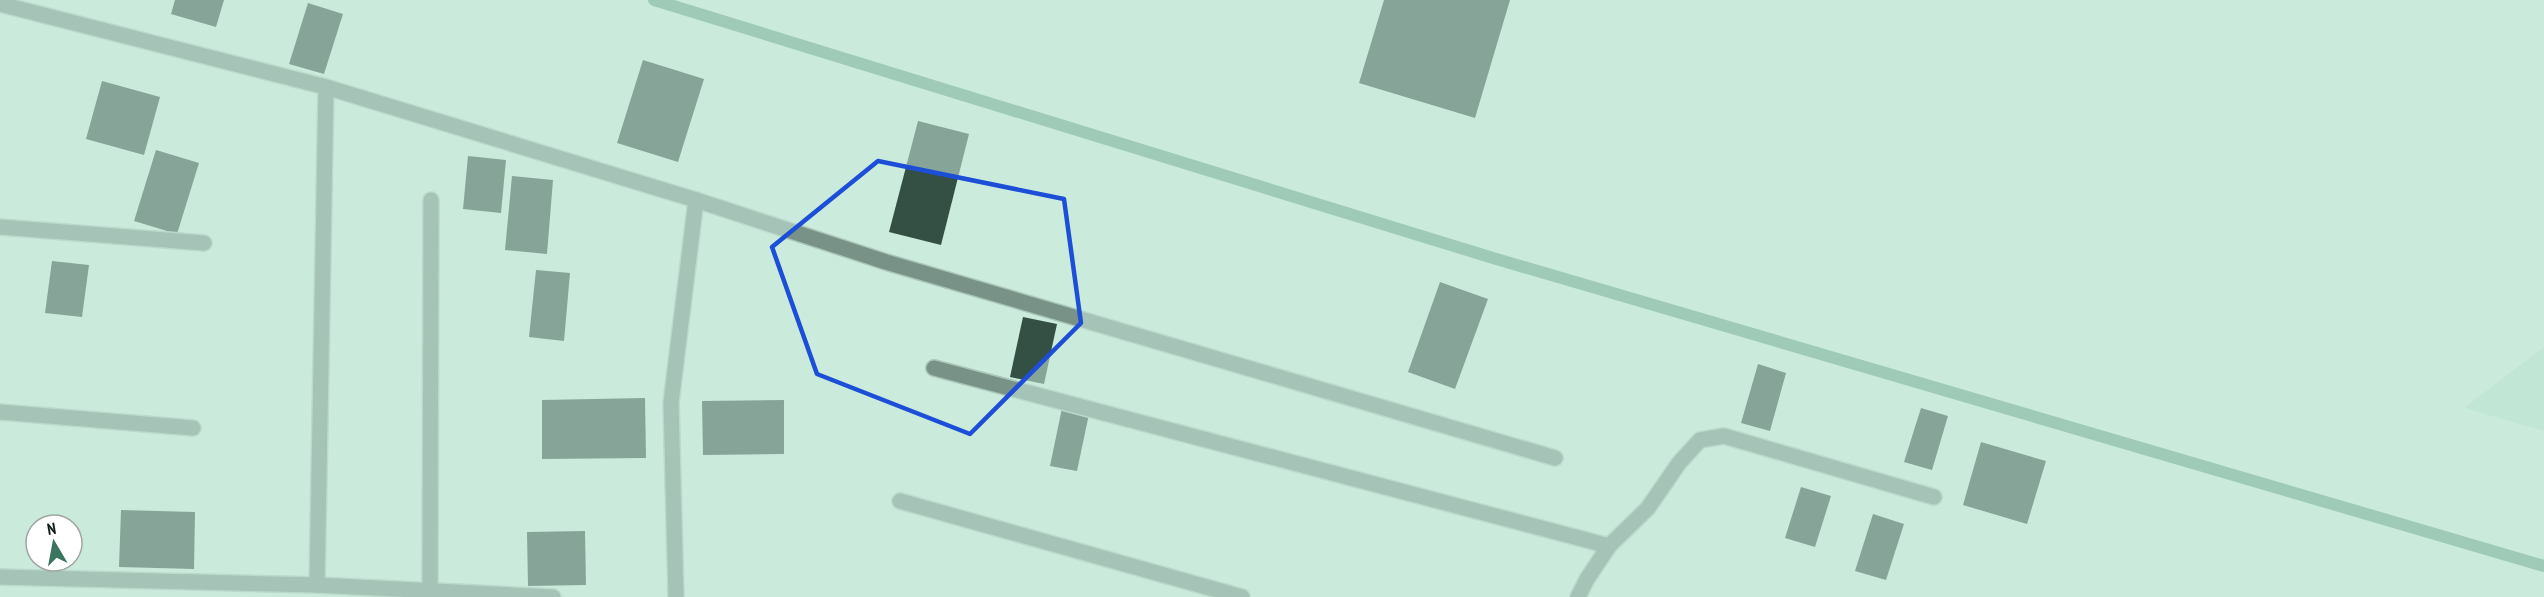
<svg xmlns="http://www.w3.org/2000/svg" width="2544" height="597" font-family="'PT Sans Narrow',sans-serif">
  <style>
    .built { fill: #b9e0ce }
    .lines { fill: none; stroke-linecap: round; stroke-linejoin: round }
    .stream { stroke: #68a38b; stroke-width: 12 }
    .building { fill: #344f44 }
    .minor-casing { stroke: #aac6b9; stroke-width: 18 }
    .minor { stroke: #799287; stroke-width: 15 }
    .marked { fill: none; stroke: #1d4ed8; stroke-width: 4.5; stroke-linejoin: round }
  </style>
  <rect width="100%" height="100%" fill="#cbebdc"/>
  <polygon class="built" points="2544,347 2544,431 2464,408"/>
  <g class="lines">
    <polyline class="stream" points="654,0 1493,258 2544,566"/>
  </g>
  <g class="building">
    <polygon points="175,0 224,0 216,27 171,14"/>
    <polygon points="1384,0 1510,0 1475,118 1359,83"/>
    <polygon points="308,3 343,14 324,74 289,64"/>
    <polygon points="643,60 704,79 678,162 617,143"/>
    <polygon points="102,81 160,97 144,155 86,139"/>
    <polygon points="918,121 969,134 941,245 889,232"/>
    <polygon points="156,150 199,163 177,234 134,221"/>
    <polygon points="468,156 506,160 501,213 463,209"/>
    <polygon points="512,176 553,180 547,254 505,250"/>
    <polygon points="52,261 89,265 82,317 45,313"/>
    <polygon points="536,270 570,273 564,341 529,337"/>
    <polygon points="1440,282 1488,299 1455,389 1408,372"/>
    <polygon points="1023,317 1057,324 1044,384 1010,377"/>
    <polygon points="1758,364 1786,373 1770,431 1741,423"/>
    <polygon points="645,398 646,458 542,459 542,400"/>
    <polygon points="784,400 784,454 703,455 702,401"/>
    <polygon points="1062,408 1089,414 1077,471 1050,466"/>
    <polygon points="1921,408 1948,416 1932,470 1904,462"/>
    <polygon points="1981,442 2046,461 2027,524 1963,505"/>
    <polygon points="1801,487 1831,496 1815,547 1785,538"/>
    <polygon points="121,510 195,512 194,569 119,567"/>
    <polygon points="1873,514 1904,524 1886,580 1855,571"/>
    <polygon points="585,531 586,585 528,586 527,532"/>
  </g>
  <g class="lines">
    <g class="minor-casing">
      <g id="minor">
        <polyline points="0,4 326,87 696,200 886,262 1555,458"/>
        <polyline points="0,227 204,243"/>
        <polyline points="934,368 1609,546"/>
        <polyline points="0,412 193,428"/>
        <polyline points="900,501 1242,597"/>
        <polyline points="0,577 317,585 553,597"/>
        <polyline points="317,585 326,87"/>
        <polyline points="430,591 431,200"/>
        <polyline points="676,597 671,403 696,200"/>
        <polyline points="1578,597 1587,579 1609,546 1648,508 1679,463 1700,440 1724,436 1934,497"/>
      </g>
    </g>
    <use href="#minor" class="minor"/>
  </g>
  <path d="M0 0H2544V597H0ZM878 161 1064 199 1081 323 970 434 817 374 772 247Z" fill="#cbebdc" fill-opacity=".55" fill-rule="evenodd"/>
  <path class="marked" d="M878 161 1064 199 1081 323 970 434 817 374 772 247Z"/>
  <g transform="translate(54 543) rotate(350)"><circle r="28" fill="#ffffff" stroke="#a0a5a3" stroke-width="1.5"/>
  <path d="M0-4.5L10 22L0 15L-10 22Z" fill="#3b755f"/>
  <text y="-9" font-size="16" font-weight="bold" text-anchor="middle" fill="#121e19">N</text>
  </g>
</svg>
